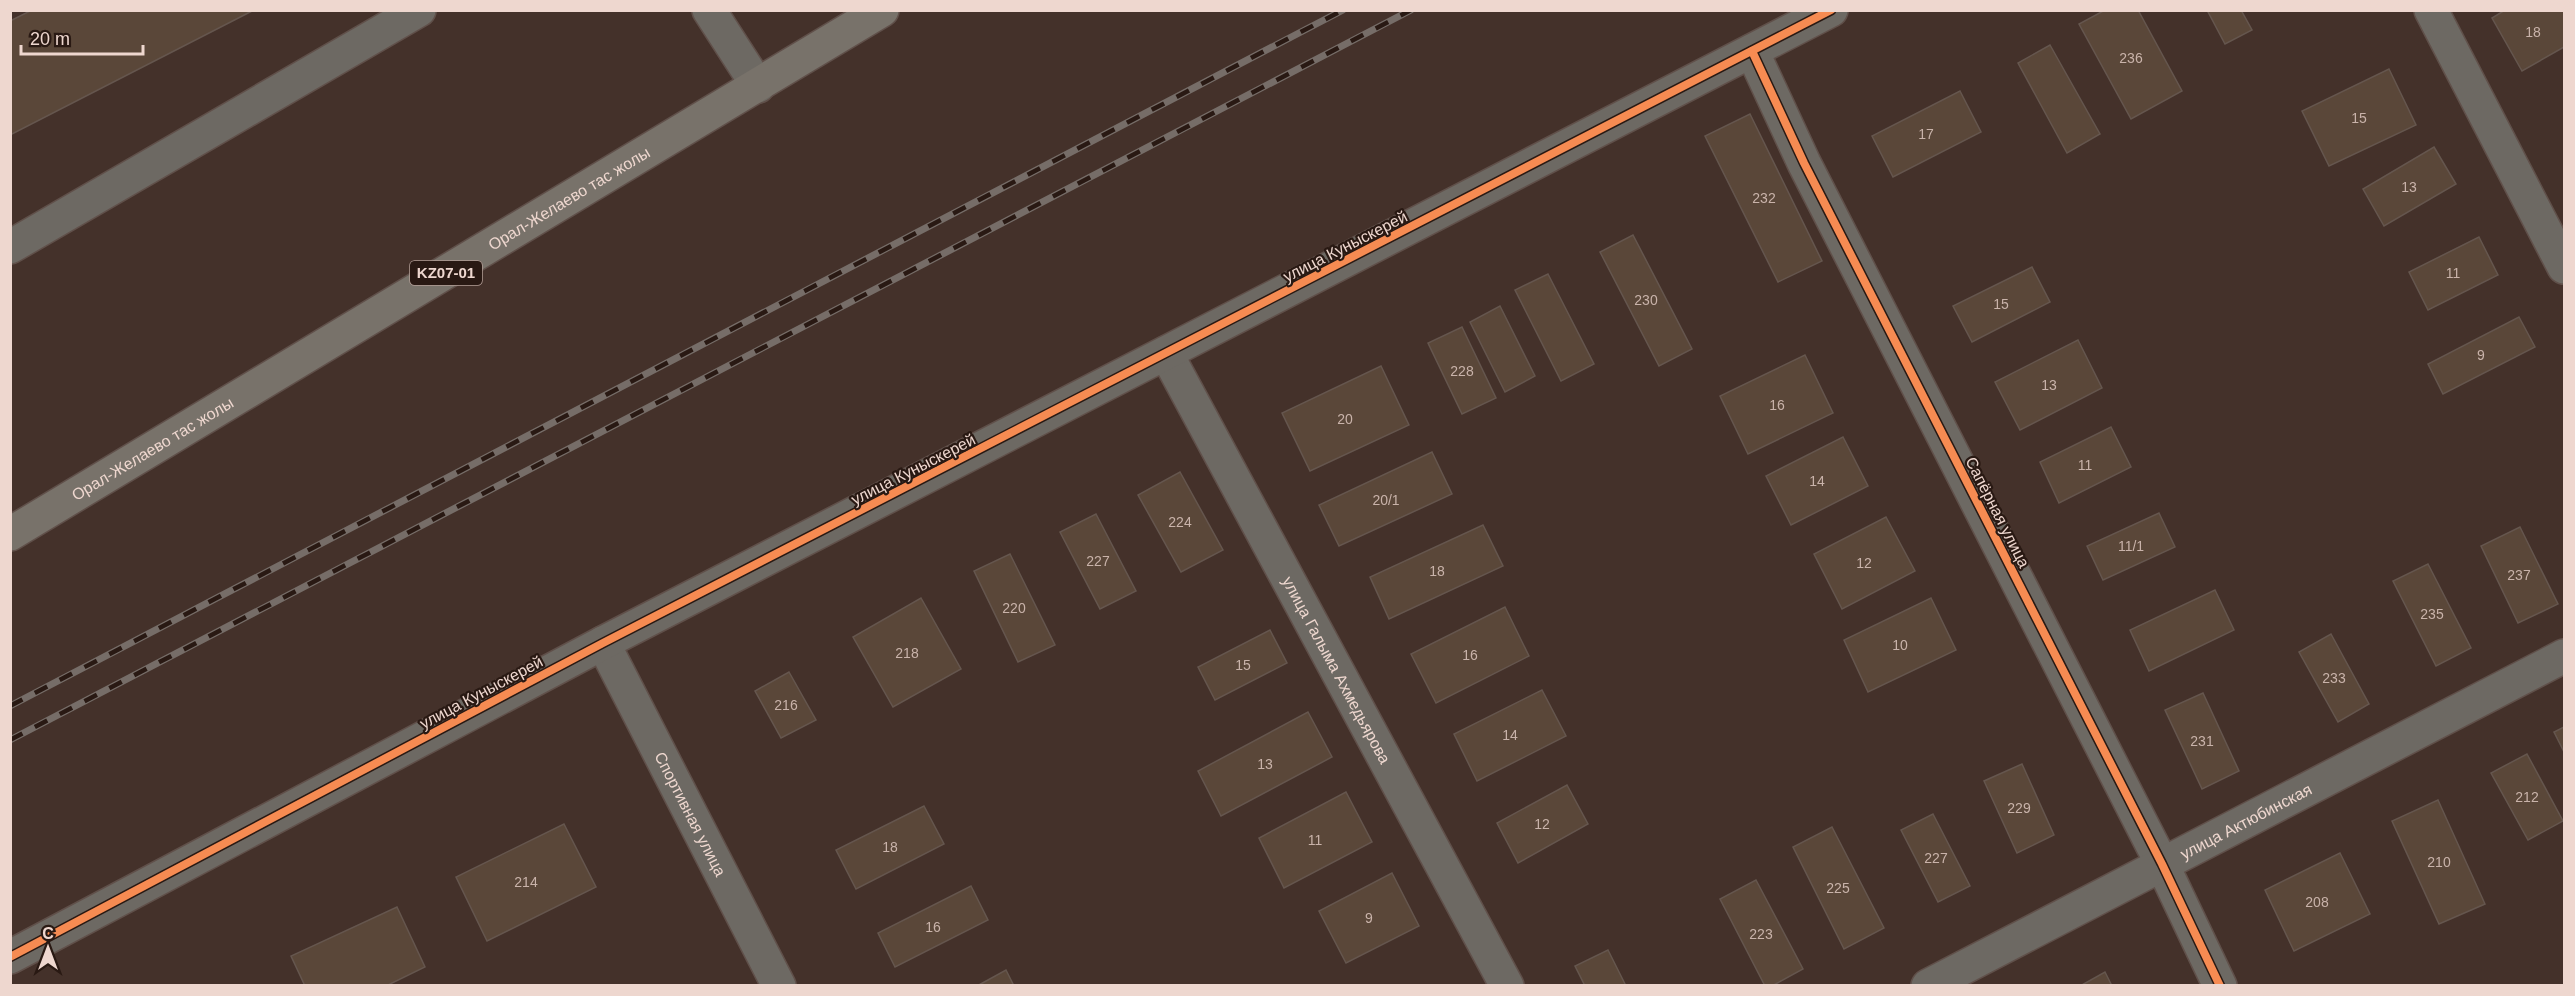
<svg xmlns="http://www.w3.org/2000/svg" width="2575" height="996" font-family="Arial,sans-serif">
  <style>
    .building { fill: #5a4739; stroke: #65564e; stroke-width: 1.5 }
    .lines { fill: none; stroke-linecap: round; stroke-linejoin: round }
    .minor-casing { stroke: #60504a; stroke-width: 36 }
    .major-casing { stroke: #60504a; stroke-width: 36 }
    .minor { stroke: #6d6963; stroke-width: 33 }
    .major { stroke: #78726a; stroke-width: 33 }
    .rail-casing { stroke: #766d68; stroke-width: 7 }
    .rail { stroke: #291913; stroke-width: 4.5; stroke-dasharray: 14; stroke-linecap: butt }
    .cycleway-casing { stroke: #291913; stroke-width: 11 }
    .cycleway { stroke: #f68b52; stroke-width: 8 }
    .labels { text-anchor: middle; stroke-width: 4.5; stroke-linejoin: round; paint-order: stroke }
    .number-label { font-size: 14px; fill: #c9b3aa }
    .shield { fill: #291913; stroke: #b39e97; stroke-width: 1.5 }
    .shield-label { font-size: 15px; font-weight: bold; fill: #eed7cf }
    .street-label { font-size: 16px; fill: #eed7cf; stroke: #291913 }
  </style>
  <rect width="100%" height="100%" fill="#44312a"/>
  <g class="building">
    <polygon points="32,10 254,10 10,135 10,21"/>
    <polygon points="2105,10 2138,10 2182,91 2131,119 2079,24"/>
    <polygon points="2207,10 2241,10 2252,30 2225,44"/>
    <polygon points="2505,10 2564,10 2564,47 2522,71 2492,18"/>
    <polygon points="2050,45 2100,134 2067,153 2018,63"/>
    <polygon points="2389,69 2416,125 2329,166 2302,111"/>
    <polygon points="1960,91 1981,132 1893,177 1872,136"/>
    <polygon points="1750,114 1822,261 1778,282 1705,136"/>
    <polygon points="2434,147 2456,184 2384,226 2363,189"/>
    <polygon points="1633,235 1692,349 1659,366 1600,252"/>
    <polygon points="2479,237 2498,275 2428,310 2409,272"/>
    <polygon points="2032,267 2050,302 1972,342 1953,306"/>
    <polygon points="1548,274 1594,364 1561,381 1515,290"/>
    <polygon points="1500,306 1535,376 1505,392 1470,322"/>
    <polygon points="2519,317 2535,347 2443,394 2428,364"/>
    <polygon points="1462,327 1496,398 1462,414 1428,343"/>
    <polygon points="2078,340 2102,388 2020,430 1995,382"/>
    <polygon points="1805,355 1833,413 1748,454 1720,396"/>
    <polygon points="1381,366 1409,425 1310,471 1282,413"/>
    <polygon points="2111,427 2131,467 2059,503 2040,462"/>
    <polygon points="1843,437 1868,486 1791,525 1766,476"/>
    <polygon points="1432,452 1452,494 1339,546 1319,505"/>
    <polygon points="1180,472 1223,550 1181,572 1138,495"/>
    <polygon points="2159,513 2175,547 2103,580 2087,546"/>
    <polygon points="1096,514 1136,591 1100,609 1060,532"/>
    <polygon points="1886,517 1915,571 1842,609 1814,554"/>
    <polygon points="1483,525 1503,566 1389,619 1370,577"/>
    <polygon points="2520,527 2558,604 2518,623 2481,546"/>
    <polygon points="1010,554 1055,645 1018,662 974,571"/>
    <polygon points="2428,564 2471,648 2436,666 2393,581"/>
    <polygon points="2215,590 2234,630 2149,671 2130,630"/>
    <polygon points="921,598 961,669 893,707 853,637"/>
    <polygon points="1931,598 1956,650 1868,692 1844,640"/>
    <polygon points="1505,607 1529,656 1436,703 1411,654"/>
    <polygon points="1270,630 1287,663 1215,700 1198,667"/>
    <polygon points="2331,634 2369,704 2338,722 2299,652"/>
    <polygon points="789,672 816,720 781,738 755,691"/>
    <polygon points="1542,690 1566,736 1477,781 1454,734"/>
    <polygon points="2203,693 2239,771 2202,789 2165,710"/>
    <polygon points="1308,712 1332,757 1221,816 1198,771"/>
    <polygon points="2564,727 2564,752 2554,732"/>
    <polygon points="2527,754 2563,821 2528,840 2491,773"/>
    <polygon points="2022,764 2054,835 2017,853 1984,781"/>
    <polygon points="1567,785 1588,824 1518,863 1497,823"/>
    <polygon points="1346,792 1372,842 1284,888 1259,838"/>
    <polygon points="2438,800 2485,904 2439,924 2392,821"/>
    <polygon points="924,806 944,844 856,889 836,850"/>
    <polygon points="1933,814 1970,886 1938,902 1901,830"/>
    <polygon points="564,824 596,887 487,941 456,877"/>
    <polygon points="1832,827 1884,928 1844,949 1793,847"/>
    <polygon points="2340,853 2370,914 2294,951 2265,890"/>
    <polygon points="1392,873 1419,926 1346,963 1319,911"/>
    <polygon points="1756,880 1803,969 1772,986 1765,986 1720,899"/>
    <polygon points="971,886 988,920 895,967 878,933"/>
    <polygon points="397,907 425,967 386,986 305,986 291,956"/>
    <polygon points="1608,950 1626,986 1585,986 1575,966"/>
    <polygon points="1006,970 1014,986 977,986"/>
    <polygon points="2105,972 2112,986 2080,986"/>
  </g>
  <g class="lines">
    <g class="minor-casing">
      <g id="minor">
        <polyline points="709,10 758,86"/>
        <polyline points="2431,10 2564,267"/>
        <polyline points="1752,51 1804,163 2162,864 2220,986"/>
        <polyline points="10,247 419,10"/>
        <path id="s1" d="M1166 353 1507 986"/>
        <path id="s2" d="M603 643 779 986"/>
        <polyline points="10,957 603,643 1831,10"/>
        <path id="s3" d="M1928 986 2564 656"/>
      </g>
    </g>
    <g class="major-casing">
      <g id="major">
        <path id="s4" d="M10 534 882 10"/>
      </g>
    </g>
    <use href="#minor" class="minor"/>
    <use href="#major" class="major"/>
    <g class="rail-casing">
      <g id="rail">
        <polyline points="10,706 1343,10"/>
        <polyline points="10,740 1411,10"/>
      </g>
    </g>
    <use href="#rail" class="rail"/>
    <g class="cycleway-casing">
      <g id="cycleway">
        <polyline points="1752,51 1804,163 2162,864 2220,986"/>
        <polyline points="10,957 603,643 1831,10"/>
      </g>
    </g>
    <use href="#cycleway" class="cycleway"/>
  </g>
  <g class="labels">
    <g class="number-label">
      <text x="2533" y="37">18</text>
      <text x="2131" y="63">236</text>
      <text x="2359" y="123">15</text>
      <text x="1926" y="139">17</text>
      <text x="2409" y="192">13</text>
      <text x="1764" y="203">232</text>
      <text x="2453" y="278">11</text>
      <text x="1646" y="305">230</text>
      <text x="2001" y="309">15</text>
      <text x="2481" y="360">9</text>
      <text x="1462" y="376">228</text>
      <text x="2049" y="390">13</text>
      <text x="1777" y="410">16</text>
      <text x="1345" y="424">20</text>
      <text x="2085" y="470">11</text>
      <text x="1817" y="486">14</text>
      <text x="1386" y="505">20/1</text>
      <text x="1180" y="527">224</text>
      <text x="2131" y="551">11/1</text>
      <text x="1098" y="566">227</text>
      <text x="1864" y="568">12</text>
      <text x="1437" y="576">18</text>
      <text x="2519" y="580">237</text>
      <text x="1014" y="613">220</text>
      <text x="2432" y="619">235</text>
      <text x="1900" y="650">10</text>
      <text x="907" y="658">218</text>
      <text x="1470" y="660">16</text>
      <text x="1243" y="670">15</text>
      <text x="2334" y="683">233</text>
      <text x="786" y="710">216</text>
      <text x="1510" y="740">14</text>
      <text x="2202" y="746">231</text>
      <text x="1265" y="769">13</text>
      <text x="2527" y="802">212</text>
      <text x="2019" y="813">229</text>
      <text x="1542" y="829">12</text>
      <text x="1315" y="845">11</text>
      <text x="890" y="852">18</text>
      <text x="1936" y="863">227</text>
      <text x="2439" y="867">210</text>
      <text x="526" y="887">214</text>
      <text x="1838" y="893">225</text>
      <text x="2317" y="907">208</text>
      <text x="1369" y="923">9</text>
      <text x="933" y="932">16</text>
      <text x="1761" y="939">223</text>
    </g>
    <rect class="shield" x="410" y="261" width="72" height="24" rx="4.5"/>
    <g class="shield-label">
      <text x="446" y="278">KZ07-01</text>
    </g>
    <g class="street-label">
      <text dy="6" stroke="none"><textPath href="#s4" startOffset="652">Орал-Желаево тас жолы</textPath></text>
      <text transform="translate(1345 246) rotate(-27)" y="6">улица Куныскерей</text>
      <text dy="6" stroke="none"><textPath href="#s4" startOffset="166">Орал-Желаево тас жолы</textPath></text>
      <text transform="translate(913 469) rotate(-27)" y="6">улица Куныскерей</text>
      <text transform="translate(1998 512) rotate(63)" y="6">Сапёрная улица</text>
      <text dy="6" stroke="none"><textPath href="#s1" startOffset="360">улица Галыма Ахмедьярова</textPath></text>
      <text transform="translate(481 692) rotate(-28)" y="6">улица Куныскерей</text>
      <text dy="6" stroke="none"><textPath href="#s2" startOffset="192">Спортивная улица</textPath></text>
      <text dy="6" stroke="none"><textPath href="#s3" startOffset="358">улица Актюбинская</textPath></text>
    </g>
  </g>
  <rect width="2575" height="996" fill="none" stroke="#eed7cf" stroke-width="24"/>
  <g transform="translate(48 948)" stroke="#291913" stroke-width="4.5" paint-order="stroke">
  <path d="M0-4.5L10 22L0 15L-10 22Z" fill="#eed7cf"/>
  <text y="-9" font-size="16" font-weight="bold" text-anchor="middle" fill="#eed7cf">С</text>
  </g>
  <path d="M21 45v9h122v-9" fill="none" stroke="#eed7cf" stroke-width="3"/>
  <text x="30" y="45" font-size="18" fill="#eed7cf" stroke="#291913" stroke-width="4.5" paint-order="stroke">20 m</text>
</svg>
